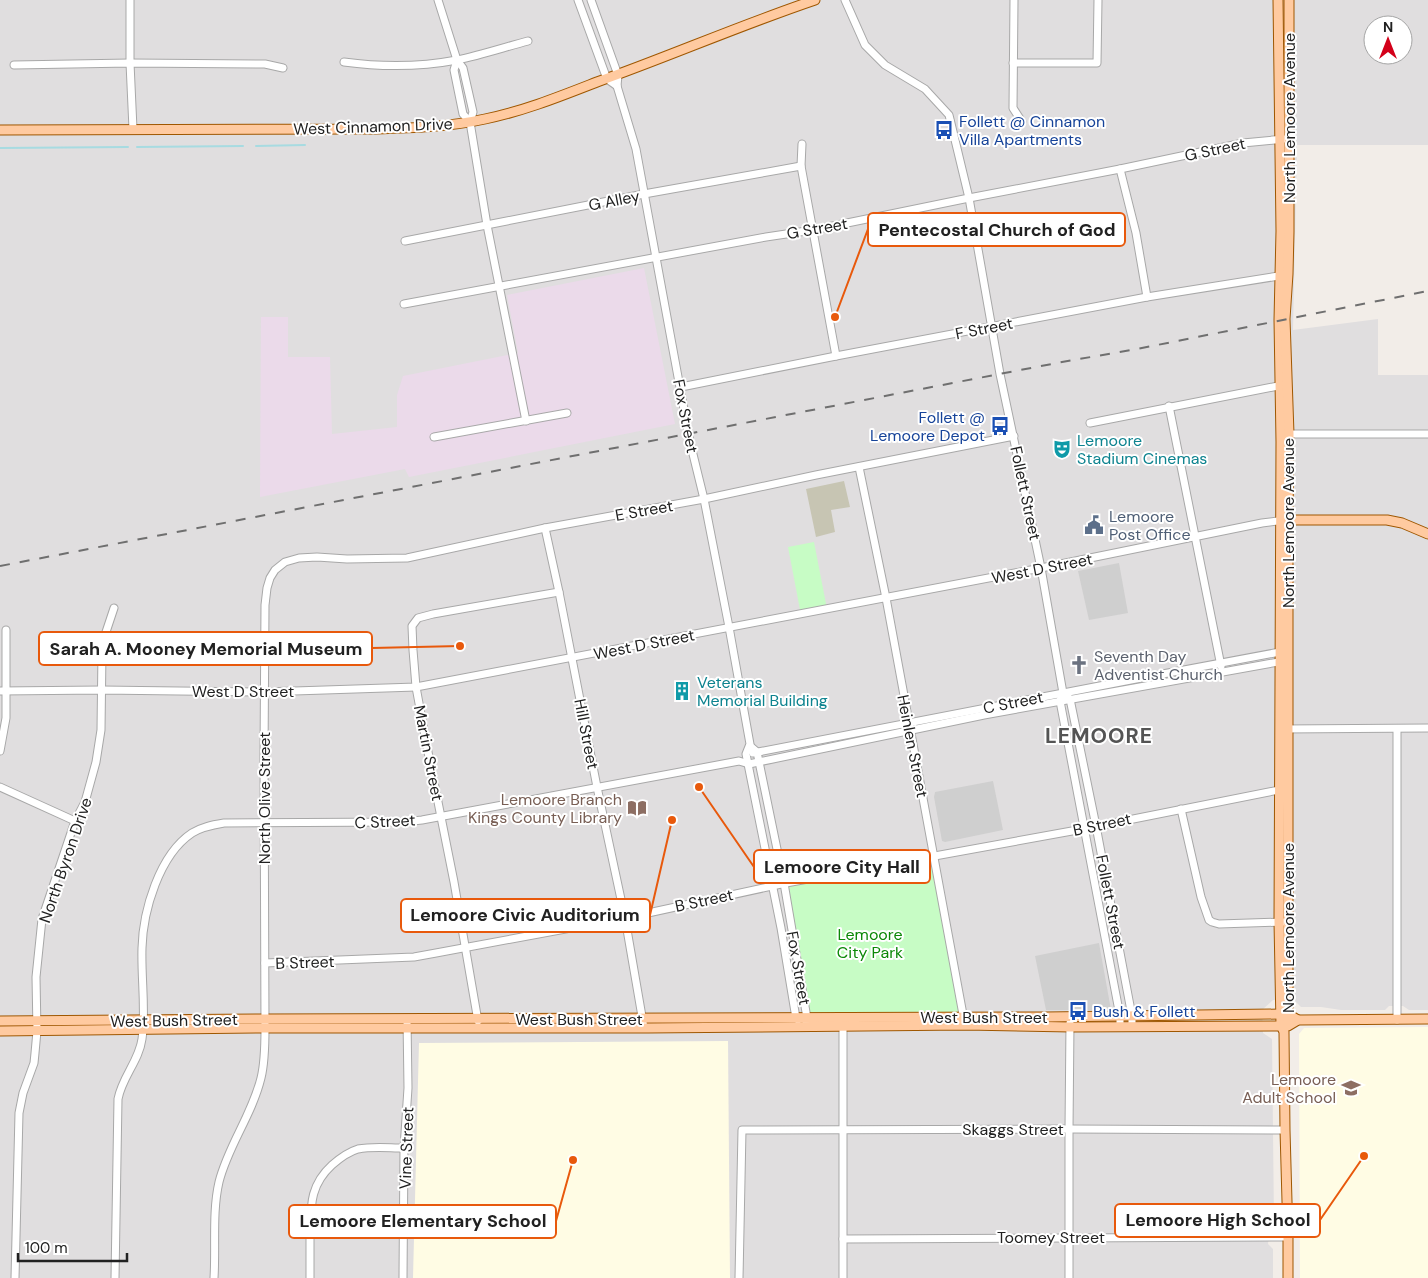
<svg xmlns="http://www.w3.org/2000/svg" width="1428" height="1278" font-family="'DM Sans',sans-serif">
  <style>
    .residential { fill: #e0dedf; fill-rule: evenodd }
    .industrial { fill: #ebdaea }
    .education { fill: #fffce4 }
    .religious { fill: #cfcfcf }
    .construction { fill: #c7c5b3 }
    .park { fill: #c7fcc5 }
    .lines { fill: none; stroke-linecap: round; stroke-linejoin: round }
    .stream { stroke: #a7dbe1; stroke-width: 2 }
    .minor-casing { stroke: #a8a8a8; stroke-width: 9 }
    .major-casing { stroke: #9f5700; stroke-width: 11 }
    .minor { stroke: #fff; stroke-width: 7 }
    .major { stroke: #ffcaa0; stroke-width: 9 }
    .rail { stroke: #6f6f6f; stroke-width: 2; stroke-dasharray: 10 10; stroke-linecap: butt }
    .labels { text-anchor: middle; stroke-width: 4; stroke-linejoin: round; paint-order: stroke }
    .street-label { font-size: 16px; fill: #212121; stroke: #fff }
    .transit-label { font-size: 16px; fill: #164399; stroke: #fff; text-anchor: start }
    .culture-label { font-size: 16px; fill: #0d838f; stroke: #fff; text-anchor: start }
    .service-label { font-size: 16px; fill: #4e5e75; stroke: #fff; text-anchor: start }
    .worship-label { font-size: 16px; fill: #5b616d; stroke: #fff; text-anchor: start }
    .education-label { font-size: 16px; fill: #785e54; stroke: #fff; text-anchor: end }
    .park-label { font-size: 16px; fill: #0b8807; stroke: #fff }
    .district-label { font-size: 21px; font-weight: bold; letter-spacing: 1px; fill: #545454; stroke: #fff }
    .leader { fill: none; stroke: #e8590c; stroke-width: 2 }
    .callout-dot { fill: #e8590c; stroke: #fff; stroke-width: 2 }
    .callout { fill: #fff; stroke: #e8590c; stroke-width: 2 }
    .callout-label { font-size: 18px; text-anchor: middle; font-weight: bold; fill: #212121 }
  </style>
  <rect width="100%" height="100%" fill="#f2ede8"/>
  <path class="residential" d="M0 0H1428V145H1297L1293 330 1378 319V375H1428V1010H1409L1403 1006H1389L1385 1010H1341L1321 1007H1301L1294 1000H1273L1262 1010 1263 1033 1272 1039 1274 1223 1269 1229 1268 1244 1273 1249V1278H0ZM1373 25H1403V55H1373Z"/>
  <polygon class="industrial" points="644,268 675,424 409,477 405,469 260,497 261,317 288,317 288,357 330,357 332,434 397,427 397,395 403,376 518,353 507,295"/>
  <g class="education">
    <polygon points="1428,1027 1428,1278 1300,1278 1299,1034 1304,1028"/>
    <polygon points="728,1041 730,1278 413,1278 419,1043"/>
  </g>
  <g class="religious">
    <polygon points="1119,563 1128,613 1089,620 1078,571"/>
    <polygon points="993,781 1003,830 945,842 942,841 934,797 935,792"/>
    <polygon points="1099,943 1111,1010 1046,1010 1035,956"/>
  </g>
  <polygon class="construction" points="844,481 850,507 831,510 835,532 816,537 806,489"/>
  <g class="park">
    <polygon points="814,542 827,609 801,615 788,547"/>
    <polygon points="933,855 963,1017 807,1018 784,883"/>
  </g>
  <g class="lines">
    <g class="stream">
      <polyline points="256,146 305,145"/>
      <polyline points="137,147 243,146"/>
      <polyline points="0,148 128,147"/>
    </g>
    <g class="minor-casing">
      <g id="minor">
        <polyline points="130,0 130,63 133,129"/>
        <polyline points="438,0 457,60 463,68 473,112 470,122 487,225 526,421"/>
        <polyline points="578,0 607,79 617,86"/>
        <polyline points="591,0 618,75 617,86 636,149 690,442 704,499 729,627 750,744 746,754 781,928 796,1018 798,1020"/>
        <polyline points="845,0 865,45 885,65 925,89 949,115 969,198 1000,374 1041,568 1063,693 1070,699 1096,826 1132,1016 1132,1026"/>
        <polyline points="1014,0 1013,108 1022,122"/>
        <polyline points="457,60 454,70 463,114 470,122"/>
        <path d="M344 62C381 67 420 67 457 60 481 55 505 47 528 41"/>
        <polyline points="1013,63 1097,63 1098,0"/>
        <polyline points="14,65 130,63 265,64 283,68"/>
        <polyline points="802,144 801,166 836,356"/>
        <polyline points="1120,169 1136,233 1147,297"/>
        <polyline points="405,241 644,194 801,166"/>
        <polyline points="404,304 766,237 813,230 969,198 1120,169 1243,143 1284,139"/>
        <polyline points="681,387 836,356 1147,297 1285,275"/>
        <polyline points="1169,406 1221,666"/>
        <polyline points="1090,423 1283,385"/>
        <polyline points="1286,434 1428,434"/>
        <polyline points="434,437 567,413"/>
        <polyline points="859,467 886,598 964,1020"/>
        <polyline points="545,528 559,592 597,787 625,918 644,1028"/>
        <polyline points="0,691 102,690 264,692 416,687 1041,568 1262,523 1285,520"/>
        <polyline points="1061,697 1060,701 1120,1016 1120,1026"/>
        <polyline points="1283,729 1428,728"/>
        <polyline points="1397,729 1397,1020"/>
        <polyline points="750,746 757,752 784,883 807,1018 806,1021"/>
        <polyline points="0,751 6,718 6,630"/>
        <polyline points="753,753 1136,679 1285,651"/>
        <polyline points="0,787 75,821"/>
        <polyline points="1181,809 1201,897 1209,920 1212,922 1219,924 1283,922"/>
        <polyline points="265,963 414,957 436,953 625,918 786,883 1083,829 1284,789"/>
        <polyline points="478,1021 454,882 428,752 416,687 413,650 412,626 418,618 433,614 559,592"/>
        <polyline points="843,1239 1288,1237"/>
        <polyline points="15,1278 19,1113 23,1093 34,1063 35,1053 37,1031 36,977 42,919 75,821 85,802 96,762 101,730 102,651 106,632 114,608"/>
        <path d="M115 1278 118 1099C122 1077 139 1061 142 1039 146 1010 141 978 142 948 143 911 159 855 192 833 201 827 212 825 224 823L404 822 422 820 739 761 749 764 984 715 1284 661"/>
        <path d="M214 1278C216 1247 212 1212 219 1182 228 1146 252 1115 261 1078 265 1062 265 1045 265 1028L264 757 265 605 267 588 270 578 275 570 285 562 299 558 317 557 347 559 407 558 545 528 704 499 816 475 1014 436"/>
        <path d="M310 1278C310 1264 310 1250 310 1236 311 1207 309 1186 332 1165 340 1158 348 1152 358 1149 373 1146 389 1148 404 1148"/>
        <polyline points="403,1278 404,1148 408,1088 407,1019"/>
        <polyline points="739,1278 742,1130 1069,1129 1285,1130"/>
        <polyline points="843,1278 843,1021"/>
        <polyline points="1069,1278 1069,1129 1070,1023"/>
      </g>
    </g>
    <g class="major-casing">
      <g id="major">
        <polyline points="1278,0 1281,231 1279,320 1281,442 1279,922 1281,1025 1284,1032 1285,1130 1288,1237 1288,1278"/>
        <path d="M0 130 375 129C412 128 449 127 485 119 524 111 561 96 597 82 670 56 741 25 815 0"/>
        <polyline points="1288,520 1387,520 1402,523 1428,534"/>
        <polyline points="1288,1020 1288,520 1289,434 1285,319 1288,274 1289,232 1289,0"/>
        <polyline points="0,1021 265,1019 1045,1017 1281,1014 1288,1014 1298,1020"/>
        <polyline points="0,1031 265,1028 648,1028 966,1025 1071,1027 1288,1026 1298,1020 1428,1019"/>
      </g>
    </g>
    <use href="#minor" class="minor"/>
    <use href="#major" class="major"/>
    <polyline class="rail" points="0,566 1062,362 1137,349 1428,291"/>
  </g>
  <defs>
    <g id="bus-bare" transform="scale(1.5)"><path d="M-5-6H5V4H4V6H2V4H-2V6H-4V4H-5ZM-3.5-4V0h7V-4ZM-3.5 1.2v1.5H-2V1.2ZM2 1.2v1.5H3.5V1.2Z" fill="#1a4fb4" stroke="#fff" stroke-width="2.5" paint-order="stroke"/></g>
    <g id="theatre-bare" transform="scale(1.5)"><path d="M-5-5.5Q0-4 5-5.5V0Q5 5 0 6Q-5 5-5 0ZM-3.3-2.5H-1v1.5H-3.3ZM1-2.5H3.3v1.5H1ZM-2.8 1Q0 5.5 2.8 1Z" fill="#0f9aa8" stroke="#fff" stroke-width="2.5" paint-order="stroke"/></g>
    <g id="civic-bare" transform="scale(1.5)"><path d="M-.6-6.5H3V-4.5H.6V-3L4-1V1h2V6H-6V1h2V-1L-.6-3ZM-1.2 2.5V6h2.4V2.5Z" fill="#5c6f8a" stroke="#fff" stroke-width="2.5" paint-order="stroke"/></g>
    <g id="church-bare" transform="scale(1.5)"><path d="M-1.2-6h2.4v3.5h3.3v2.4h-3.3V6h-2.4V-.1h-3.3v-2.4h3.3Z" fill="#6b7280" stroke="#fff" stroke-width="2.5" paint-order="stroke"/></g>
    <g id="building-bare" transform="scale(1.5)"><path d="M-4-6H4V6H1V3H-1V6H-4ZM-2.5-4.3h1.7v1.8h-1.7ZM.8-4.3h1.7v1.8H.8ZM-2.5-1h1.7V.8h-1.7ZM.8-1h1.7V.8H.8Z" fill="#0f9aa8" stroke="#fff" stroke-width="2.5" paint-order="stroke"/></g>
    <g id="library-bare" transform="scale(1.5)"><path d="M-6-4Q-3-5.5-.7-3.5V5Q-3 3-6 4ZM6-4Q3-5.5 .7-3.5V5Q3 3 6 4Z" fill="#8d6e63" stroke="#fff" stroke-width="2.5" paint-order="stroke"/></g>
    <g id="school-bare" transform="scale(1.5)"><path d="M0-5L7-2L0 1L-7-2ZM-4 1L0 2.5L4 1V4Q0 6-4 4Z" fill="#8d6e63" stroke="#fff" stroke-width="2.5" paint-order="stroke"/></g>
  </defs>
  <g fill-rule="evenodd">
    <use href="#bus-bare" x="944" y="130"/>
    <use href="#bus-bare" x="1000" y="426"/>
    <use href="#theatre-bare" x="1062" y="449"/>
    <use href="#civic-bare" x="1094" y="525"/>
    <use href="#church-bare" x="1079" y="665"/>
    <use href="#building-bare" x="682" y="691"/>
    <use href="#library-bare" x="637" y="808"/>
    <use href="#bus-bare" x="1078" y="1011"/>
    <use href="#school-bare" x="1351" y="1088"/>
  </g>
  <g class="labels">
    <g class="street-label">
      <text transform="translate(1289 118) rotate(-90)" y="6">North Lemoore Avenue</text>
      <text transform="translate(373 126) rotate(-2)" y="6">West Cinnamon Drive</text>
      <text transform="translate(1215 149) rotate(-12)" y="6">G Street</text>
      <text transform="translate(614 200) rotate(-11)" y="6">G Alley</text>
      <text transform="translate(817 228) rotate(-10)" y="6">G Street</text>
      <text transform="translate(984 328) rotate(-11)" y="6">F Street</text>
      <text transform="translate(686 416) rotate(79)" y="6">Fox Street</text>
      <text transform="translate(1026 493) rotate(78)" y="6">Follett Street</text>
      <text transform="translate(644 510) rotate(-10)" y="6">E Street</text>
      <text transform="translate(1288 523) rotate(-90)" y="6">North Lemoore Avenue</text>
      <text transform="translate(1042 568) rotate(-11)" y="6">West D Street</text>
      <text transform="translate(644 644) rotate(-11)" y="6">West D Street</text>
      <text x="243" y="697">West D Street</text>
      <text transform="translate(1013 702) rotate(-11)" y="6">C Street</text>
      <text transform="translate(587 734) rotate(79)" y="6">Hill Street</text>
      <text transform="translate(913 746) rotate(79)" y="6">Heinlen Street</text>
      <text transform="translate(429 753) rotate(79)" y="6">Martin Street</text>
      <text transform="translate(264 798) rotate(-90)" y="6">North Olive Street</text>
      <text transform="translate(385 821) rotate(-3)" y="6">C Street</text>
      <text transform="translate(1102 824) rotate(-12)" y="6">B Street</text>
      <text transform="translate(65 860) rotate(-71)" y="6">North Byron Drive</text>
      <text transform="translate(704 900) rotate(-12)" y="6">B Street</text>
      <text transform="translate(1111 902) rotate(79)" y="6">Follett Street</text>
      <text transform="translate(1288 928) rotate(-90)" y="6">North Lemoore Avenue</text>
      <text transform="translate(305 962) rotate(-2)" y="6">B Street</text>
      <text transform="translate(799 968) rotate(80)" y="6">Fox Street</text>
      <text x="984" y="1023">West Bush Street</text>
      <text x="579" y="1025">West Bush Street</text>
      <text transform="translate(174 1020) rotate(-1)" y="6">West Bush Street</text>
      <text x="1013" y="1135">Skaggs Street</text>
      <text transform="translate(406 1148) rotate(-88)" y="6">Vine Street</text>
      <text x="1051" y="1243">Toomey Street</text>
    </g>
    <g class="transit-label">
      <text x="959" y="127">Follett @ Cinnamon<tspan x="959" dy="18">Villa Apartments</tspan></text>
      <text x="985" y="423" text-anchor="end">Follett @<tspan x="985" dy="18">Lemoore Depot</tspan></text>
      <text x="1093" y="1017">Bush &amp; Follett</text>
    </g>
    <g class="culture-label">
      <text x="1077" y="446">Lemoore<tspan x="1077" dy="18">Stadium Cinemas</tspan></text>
      <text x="697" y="688">Veterans<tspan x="697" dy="18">Memorial Building</tspan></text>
    </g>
    <g class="service-label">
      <text x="1109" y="522">Lemoore<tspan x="1109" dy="18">Post Office</tspan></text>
    </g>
    <g class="worship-label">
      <text x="1094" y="662">Seventh Day<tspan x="1094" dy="18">Adventist Church</tspan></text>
    </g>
    <g class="education-label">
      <text x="622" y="805">Lemoore Branch<tspan x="622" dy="18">Kings County Library</tspan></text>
      <text x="1336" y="1085">Lemoore<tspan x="1336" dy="18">Adult School</tspan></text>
    </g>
    <g class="park-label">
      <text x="870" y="940">Lemoore<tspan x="870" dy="18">City Park</tspan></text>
    </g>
    <g class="district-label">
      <text x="1099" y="743">LEMOORE</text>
    </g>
  </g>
  <path class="leader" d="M835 317L868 229M460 646L372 648M699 787L754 867M672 820L650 915M1364 1156L1320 1220M573 1160L556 1221"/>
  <g class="callout-dot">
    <circle cx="835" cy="317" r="5"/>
    <circle cx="460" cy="646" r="5"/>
    <circle cx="699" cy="787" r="5"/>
    <circle cx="672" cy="820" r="5"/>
    <circle cx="1364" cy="1156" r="5"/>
    <circle cx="573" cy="1160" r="5"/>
  </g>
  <g class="callout">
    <rect x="868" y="213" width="257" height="33" rx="5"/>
    <rect x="39" y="632" width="333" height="33" rx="5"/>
    <rect x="754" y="850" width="176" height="33" rx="5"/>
    <rect x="401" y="899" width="249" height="33" rx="5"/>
    <rect x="1115" y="1204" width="205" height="33" rx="5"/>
    <rect x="289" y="1205" width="267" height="33" rx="5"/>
  </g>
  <g class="callout-label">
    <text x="997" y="236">Pentecostal Church of God</text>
    <text x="206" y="655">Sarah A. Mooney Memorial Museum</text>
    <text x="842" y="873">Lemoore City Hall</text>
    <text x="525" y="921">Lemoore Civic Auditorium</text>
    <text x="1218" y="1226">Lemoore High School</text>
    <text x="423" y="1227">Lemoore Elementary School</text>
  </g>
  <g transform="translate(1388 40)"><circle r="24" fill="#ffffff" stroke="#a6a6a6"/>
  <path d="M0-4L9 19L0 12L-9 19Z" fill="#d3001a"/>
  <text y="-8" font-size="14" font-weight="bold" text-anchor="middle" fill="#212121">N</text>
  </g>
  <path d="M18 1253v8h109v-8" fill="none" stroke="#212121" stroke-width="2.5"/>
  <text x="25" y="1253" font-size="15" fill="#212121" stroke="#ffffff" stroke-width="4" paint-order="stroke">100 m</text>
</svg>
